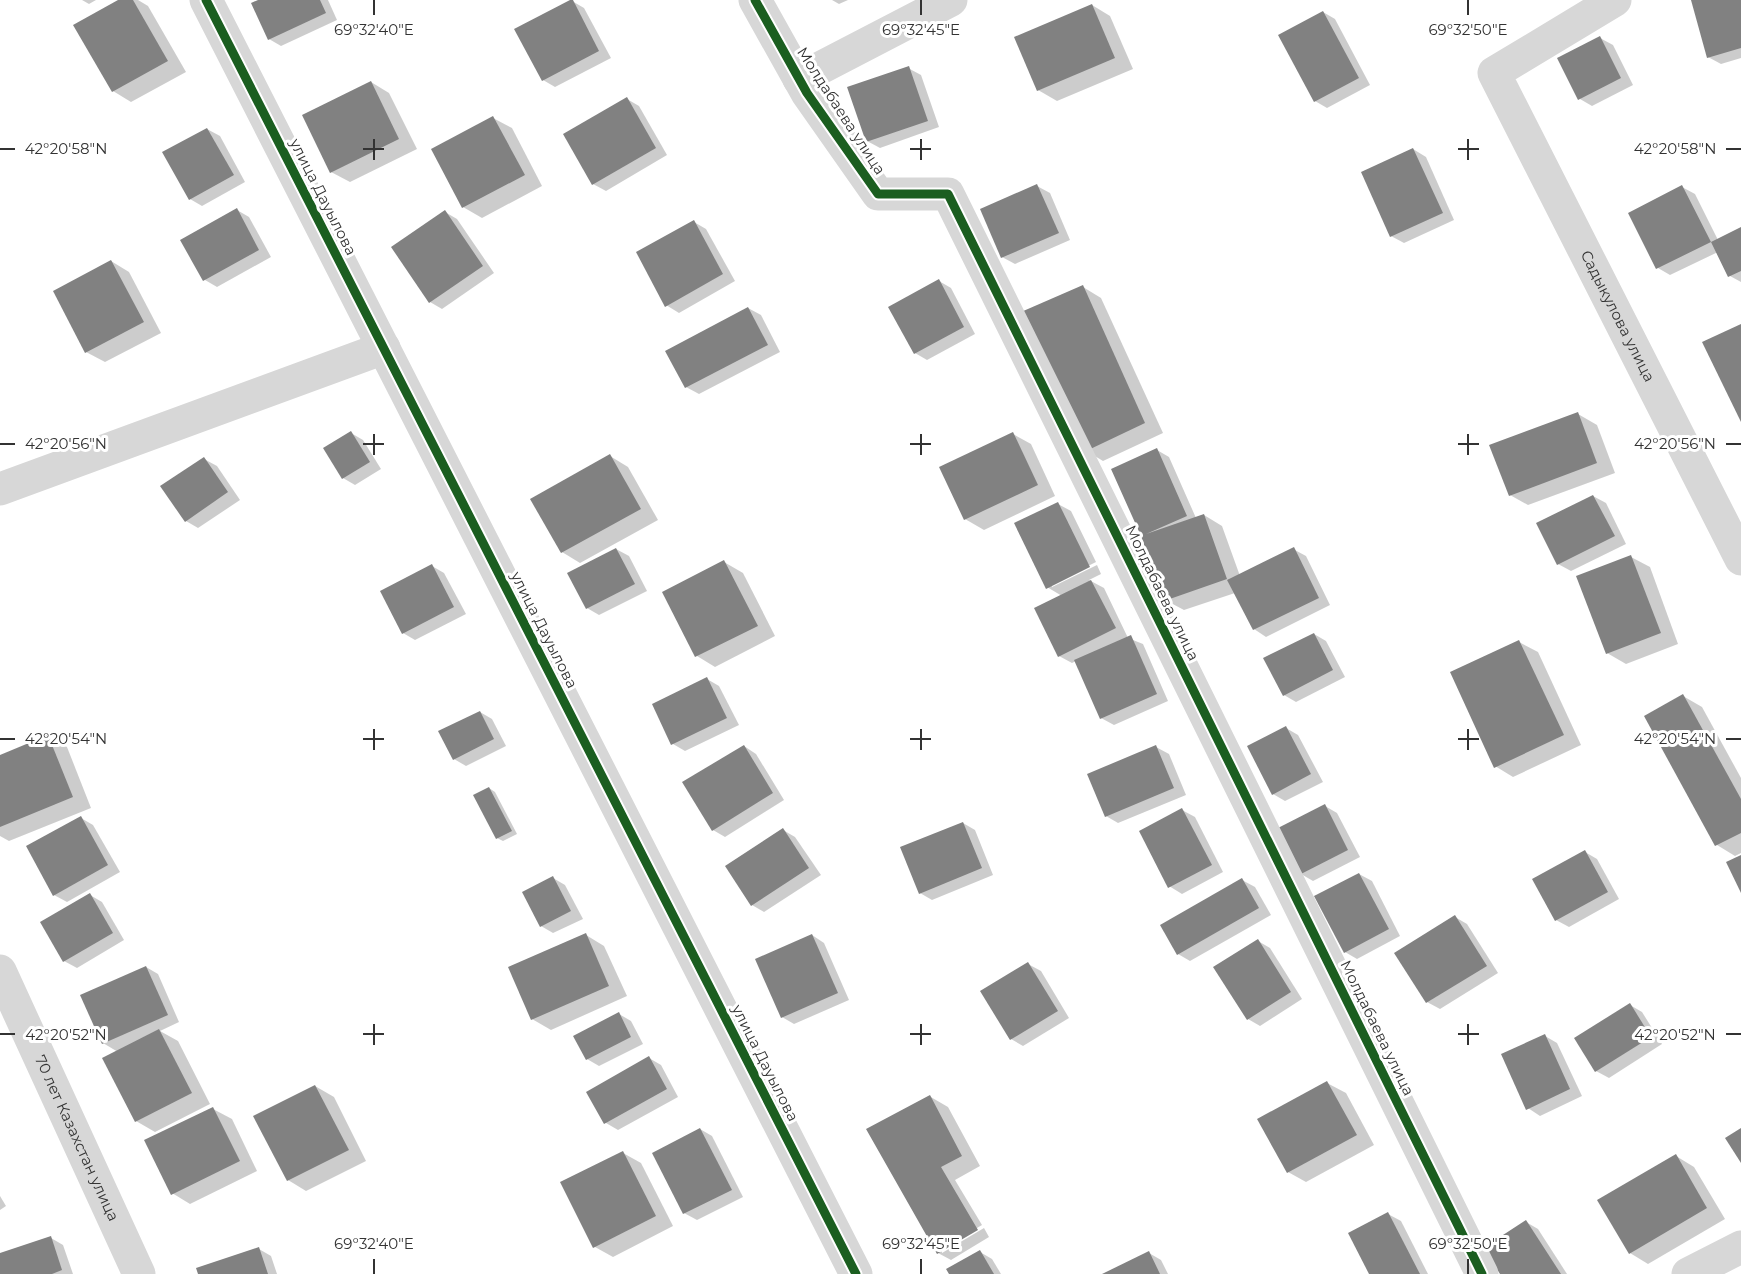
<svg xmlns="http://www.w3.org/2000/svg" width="1741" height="1274" font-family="Montserrat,sans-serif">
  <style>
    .shadow { fill: #0003 }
    .building { fill: #818181 }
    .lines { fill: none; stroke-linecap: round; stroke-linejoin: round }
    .minor { stroke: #d7d7d7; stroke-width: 33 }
    .cycleway-casing { stroke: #fff; stroke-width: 13 }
    .cycleway { stroke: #1b5e20; stroke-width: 9 }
    .ticks { fill: none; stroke: #333; stroke-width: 2 }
    .labels { text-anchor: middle; stroke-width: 6; stroke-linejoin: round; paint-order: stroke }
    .street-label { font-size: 15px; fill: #333; stroke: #fff }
    .ticks-label { font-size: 15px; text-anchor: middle; fill: #333; stroke: #fff; stroke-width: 6; stroke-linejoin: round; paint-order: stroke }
  </style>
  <rect width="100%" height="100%" fill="#fff"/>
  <g class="shadow">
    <polygon points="82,0 96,0 89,4"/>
    <polygon points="121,0 138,0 148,6 186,72 131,102 113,91"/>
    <polygon points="262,0 328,0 337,20 281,46 269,39"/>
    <polygon points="832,0 848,0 839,4"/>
    <polygon points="1741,0 1741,58 1721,64 1708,57"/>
    <polygon points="572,1 584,8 611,58 555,87 543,80"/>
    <polygon points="1092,5 1110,16 1133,69 1057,101 1038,90"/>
    <polygon points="1323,12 1335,19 1370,85 1327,108 1315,101"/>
    <polygon points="1600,38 1613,45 1633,85 1592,106 1580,99"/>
    <polygon points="908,68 921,75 939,127 880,148 867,141"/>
    <polygon points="371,82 389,93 417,149 350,182 331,172"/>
    <polygon points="627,99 639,106 667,155 606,191 593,184 565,135"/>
    <polygon points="493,118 512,128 542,186 482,218 463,207"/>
    <polygon points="207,129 220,136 245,182 202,206 190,199"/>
    <polygon points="1413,149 1426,157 1454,220 1404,243 1391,236"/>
    <polygon points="1037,186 1050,193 1070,240 1015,264 1002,257"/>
    <polygon points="1682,187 1695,194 1718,240 1741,229 1741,282 1730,276 1718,252 1670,275 1658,268"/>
    <polygon points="237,210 249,217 271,257 217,287 205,280"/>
    <polygon points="445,212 457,219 494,273 442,309 430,302"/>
    <polygon points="694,222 706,229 735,281 679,313 666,305"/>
    <polygon points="111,261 129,272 161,333 105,362 86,352"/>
    <polygon points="939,281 951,288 975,334 927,360 915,353"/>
    <polygon points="1083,287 1101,298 1163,433 1103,461 1085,450"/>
    <polygon points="748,308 761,315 780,352 699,394 686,387"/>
    <polygon points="1578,414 1597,425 1615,473 1528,505 1510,495"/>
    <polygon points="351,433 363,440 381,469 355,485 343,478"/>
    <polygon points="1013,434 1031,444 1055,496 984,530 965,519"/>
    <polygon points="1157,450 1169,457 1196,518 1204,515 1222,526 1240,576 1293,549 1306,556 1330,605 1266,637 1254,629 1235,593 1184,610 1165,600 1142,536"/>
    <polygon points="610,456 628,467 658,520 580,563 562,552"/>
    <polygon points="204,459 217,466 240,500 198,528 186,521"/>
    <polygon points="1593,496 1606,503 1626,544 1571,571 1558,564"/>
    <polygon points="1058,504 1071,511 1096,562 1052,584 1052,587 1097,565 1101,574 1089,580 1104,588 1128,638 1143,644 1168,701 1114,725 1101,718 1076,661 1072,663 1059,656 1062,596 1047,587"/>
    <polygon points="616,549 629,556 647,591 599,615 587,608"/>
    <polygon points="1631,557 1650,567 1678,644 1626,664 1607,653"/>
    <polygon points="724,562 743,573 775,636 715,667 697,656"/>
    <polygon points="432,566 444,573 466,614 415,640 403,633"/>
    <polygon points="1314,634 1326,641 1345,677 1296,702 1284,695"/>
    <polygon points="1519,642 1538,652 1581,745 1513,777 1495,766"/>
    <polygon points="707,679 719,686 739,725 685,751 673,744"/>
    <polygon points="1683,696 1702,707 1741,778 1741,853 1735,856 1717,845"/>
    <polygon points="480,712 492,719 506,746 466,766 454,759"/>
    <polygon points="1286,728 1298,735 1323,782 1285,801 1273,794"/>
    <polygon points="48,737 67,747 91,808 9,841 0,836 0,756"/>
    <polygon points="744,746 756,754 784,800 725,837 713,830"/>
    <polygon points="1156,747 1169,754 1186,795 1118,823 1106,816"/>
    <polygon points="489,788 495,792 517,834 503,841 497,838"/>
    <polygon points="1325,806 1337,813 1360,857 1313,881 1301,874"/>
    <polygon points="1182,810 1195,817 1223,872 1182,894 1169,886"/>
    <polygon points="81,818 93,825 120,872 67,902 54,895"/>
    <polygon points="963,823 975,830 993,875 932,900 920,893"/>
    <polygon points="783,830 795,837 821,875 764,912 752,905"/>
    <polygon points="1585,852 1597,859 1619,899 1569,927 1556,920"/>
    <polygon points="1359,874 1372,881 1400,936 1357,959 1345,952"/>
    <polygon points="553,878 565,885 583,919 553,933 541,926"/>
    <polygon points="1242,880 1255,887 1271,915 1190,961 1178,954"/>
    <polygon points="90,895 102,902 124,940 77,968 64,961"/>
    <polygon points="1455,917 1467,924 1498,973 1440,1009 1427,1002 1396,953"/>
    <polygon points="586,935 604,946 627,996 551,1030 532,1019"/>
    <polygon points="812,935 824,943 849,1000 794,1024 782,1017"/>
    <polygon points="1258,941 1270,948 1302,999 1260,1026 1248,1019"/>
    <polygon points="1028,964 1041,971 1069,1018 1023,1046 1011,1039"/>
    <polygon points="146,967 158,974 179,1022 160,1031 178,1041 210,1104 155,1132 136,1121 118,1052 103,1043"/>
    <polygon points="1630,1005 1642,1012 1662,1044 1609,1078 1596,1071"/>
    <polygon points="619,1014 631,1021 643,1044 599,1066 587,1059"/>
    <polygon points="1545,1036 1557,1043 1582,1096 1540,1116 1528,1108"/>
    <polygon points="649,1058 661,1065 678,1097 618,1130 606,1123 588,1092"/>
    <polygon points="1327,1083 1346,1093 1374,1145 1306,1182 1288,1172"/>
    <polygon points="315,1086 334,1097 366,1161 306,1191 288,1180"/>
    <polygon points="929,1096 948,1107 980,1166 955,1180 982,1225 942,1249 942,1253 984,1228 989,1237 951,1260 938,1253 868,1129"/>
    <polygon points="213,1109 232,1119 257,1171 190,1204 172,1193"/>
    <polygon points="700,1129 712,1136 743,1197 697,1220 684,1213"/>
    <polygon points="623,1153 641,1163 673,1226 613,1257 595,1247"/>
    <polygon points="1676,1156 1694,1167 1725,1219 1648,1264 1630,1253"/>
    <polygon points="0,1196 6,1206 0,1210"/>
    <polygon points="1388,1214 1401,1221 1428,1274 1371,1274"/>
    <polygon points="1526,1222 1538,1229 1567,1274 1502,1274"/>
    <polygon points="51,1238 63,1245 73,1274 1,1274 0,1254"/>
    <polygon points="259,1249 271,1256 277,1274 200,1274"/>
    <polygon points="980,1252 992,1259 1001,1274 951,1274"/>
    <polygon points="1149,1253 1161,1260 1168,1274 1106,1274"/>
  </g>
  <g class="building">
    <polygon points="118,0 133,0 168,61 112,92 73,25"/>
    <polygon points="258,0 320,0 326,13 268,40 251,3"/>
    <polygon points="570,0 573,0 599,51 542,81 514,29"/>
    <polygon points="1691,0 1741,0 1741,48 1707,58"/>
    <polygon points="1092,4 1115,58 1037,91 1014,37"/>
    <polygon points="1323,11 1359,78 1314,102 1278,35"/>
    <polygon points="1600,36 1621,78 1578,100 1557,58"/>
    <polygon points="909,66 928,121 866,142 847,87"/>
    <polygon points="371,81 399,139 330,173 302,115"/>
    <polygon points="627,97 656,148 592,185 563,134"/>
    <polygon points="493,116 525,175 462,208 431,149"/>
    <polygon points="207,128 234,175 189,200 162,152"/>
    <polygon points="1413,148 1443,213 1390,237 1361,172"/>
    <polygon points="1037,184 1059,233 1001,258 980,209"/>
    <polygon points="1682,185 1711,242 1741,227 1741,271 1728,277 1711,242 1656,269 1628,213"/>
    <polygon points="237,208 259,250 203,281 180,240"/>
    <polygon points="445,210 483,266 429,303 391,247"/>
    <polygon points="694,220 723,274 665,307 636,252"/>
    <polygon points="111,260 144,322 85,353 53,291"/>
    <polygon points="939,279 964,327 914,354 888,307"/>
    <polygon points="1083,285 1145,423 1084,452 1021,312"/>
    <polygon points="748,307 768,345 685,388 665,351"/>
    <polygon points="1741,324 1741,422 1702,342"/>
    <polygon points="1578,412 1597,463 1509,496 1489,445"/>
    <polygon points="351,431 370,462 342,479 323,448"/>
    <polygon points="1013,432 1038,485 964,520 939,467"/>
    <polygon points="1157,448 1187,516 1146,534 1204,514 1227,579 1164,601 1141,536 1111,469"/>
    <polygon points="610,454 641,509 561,553 530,499"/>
    <polygon points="204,457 228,492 185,522 160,486"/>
    <polygon points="1593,495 1615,536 1557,565 1536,523"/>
    <polygon points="1058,502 1090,567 1046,589 1014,523"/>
    <polygon points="1294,547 1319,598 1253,630 1227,580"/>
    <polygon points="616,548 635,584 586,609 567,573"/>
    <polygon points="1631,555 1661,633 1606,654 1576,576"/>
    <polygon points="724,560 758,626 695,657 662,592"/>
    <polygon points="432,564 454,607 402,634 380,591"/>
    <polygon points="1091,580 1116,628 1058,657 1034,608"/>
    <polygon points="1314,633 1333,670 1283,696 1263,658"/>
    <polygon points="1131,635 1157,694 1100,719 1074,660"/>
    <polygon points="1519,640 1564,735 1494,768 1450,672"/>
    <polygon points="707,677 727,718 671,745 652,704"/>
    <polygon points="1683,694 1741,799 1741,833 1715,846 1644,716"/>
    <polygon points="480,711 494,739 453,760 438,731"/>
    <polygon points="1286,726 1311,774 1272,795 1247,746"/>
    <polygon points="48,735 73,797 0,827 0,755"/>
    <polygon points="744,745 773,793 712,831 682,782"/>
    <polygon points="1156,745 1174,788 1105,817 1087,774"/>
    <polygon points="489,787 512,831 496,839 473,795"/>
    <polygon points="1325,804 1348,850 1299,875 1276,829"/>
    <polygon points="1182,808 1212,865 1168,888 1139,831"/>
    <polygon points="81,816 108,865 53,896 26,846"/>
    <polygon points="963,822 982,868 919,894 900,847"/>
    <polygon points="783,828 809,868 751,906 725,866"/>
    <polygon points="1585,850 1608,892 1555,921 1532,879"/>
    <polygon points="1741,855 1741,893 1726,862"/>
    <polygon points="1359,873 1389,929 1344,953 1314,896"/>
    <polygon points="553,876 571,911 540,927 522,892"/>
    <polygon points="1242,878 1259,908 1177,955 1160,925"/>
    <polygon points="90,893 113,933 63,962 40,922"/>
    <polygon points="1455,915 1487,966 1426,1003 1394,953"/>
    <polygon points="586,933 609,986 531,1020 508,967"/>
    <polygon points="812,934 838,993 781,1018 755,959"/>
    <polygon points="1258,939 1291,992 1247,1020 1213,967"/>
    <polygon points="1028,962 1058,1011 1010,1040 980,991"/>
    <polygon points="146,966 168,1015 102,1044 80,995"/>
    <polygon points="1630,1003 1651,1037 1595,1072 1574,1038"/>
    <polygon points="619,1012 631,1037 586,1060 573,1036"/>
    <polygon points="159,1029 192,1093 135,1122 102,1058"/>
    <polygon points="1545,1034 1570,1089 1526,1110 1501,1054"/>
    <polygon points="649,1056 667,1089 604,1124 586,1092"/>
    <polygon points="1327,1081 1357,1135 1287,1173 1257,1119"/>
    <polygon points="315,1085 349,1150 287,1181 253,1116"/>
    <polygon points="930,1095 962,1156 941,1167 978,1230 937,1254 866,1129"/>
    <polygon points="213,1107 240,1161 171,1195 144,1140"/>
    <polygon points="700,1128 732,1190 683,1214 652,1153"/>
    <polygon points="1741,1128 1741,1163 1725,1138"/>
    <polygon points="623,1151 656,1216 593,1248 560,1182"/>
    <polygon points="1676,1154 1707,1208 1629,1254 1597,1200"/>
    <polygon points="1388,1212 1420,1274 1369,1274 1348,1233"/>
    <polygon points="1526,1220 1561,1274 1500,1274 1483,1248"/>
    <polygon points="51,1236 62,1270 52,1274 0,1274 0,1253"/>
    <polygon points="259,1247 268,1274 198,1274 196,1268"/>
    <polygon points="980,1250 994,1274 949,1274 946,1269"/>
    <polygon points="1149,1251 1160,1274 1102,1274"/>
  </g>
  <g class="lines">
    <g class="minor">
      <polyline points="206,0 856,1274"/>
      <polyline points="755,0 807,93 878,194 948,194 1482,1274"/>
      <path id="s1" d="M1615 0 1494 73 1741 559"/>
      <polyline points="799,79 951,0"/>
      <polyline points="0,489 384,348"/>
      <path id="s2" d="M0 971 139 1274"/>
      <polyline points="1688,1274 1741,1247"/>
    </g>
    <g class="cycleway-casing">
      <g id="cycleway">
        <polyline points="206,0 856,1274"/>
        <polyline points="755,0 807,93 878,194 948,194 1482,1274"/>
      </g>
    </g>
    <use href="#cycleway" class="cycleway"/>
  </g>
  <path class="ticks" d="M374 0V15M921 0V15M1468 0V15M374 139V160M921 139V160M1468 139V160M0 149H15M363 149H384M910 149H931M1458 149H1479M1726 149H1741M374 434V455M921 434V455M1468 434V455M0 444H15M363 444H384M910 444H931M1458 444H1479M1726 444H1741M374 729V750M921 729V750M1468 729V750M0 739H15M363 739H384M910 739H931M1458 739H1479M1726 739H1741M374 1024V1045M921 1024V1045M1468 1024V1045M0 1034H15M363 1034H384M910 1034H931M1458 1034H1479M1726 1034H1741M374 1259V1274M921 1259V1274M1468 1259V1274"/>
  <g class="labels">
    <g class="street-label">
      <text transform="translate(841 111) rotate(57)" y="5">Молдабаева улица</text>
      <text transform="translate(323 197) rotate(63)" y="5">улица Дауылова</text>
      <text dy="5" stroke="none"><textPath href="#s1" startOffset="414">Садыкулова улица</textPath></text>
      <text transform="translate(1162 593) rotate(64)" y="5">Молдабаева улица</text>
      <text transform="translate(544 630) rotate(63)" y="5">улица Дауылова</text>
      <text transform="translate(1377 1028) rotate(64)" y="5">Молдабаева улица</text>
      <text transform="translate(765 1063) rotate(63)" y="5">улица Дауылова</text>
      <text dy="5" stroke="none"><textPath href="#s2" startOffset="184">70 лет Казахстан улица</textPath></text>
    </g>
  </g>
  <g class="ticks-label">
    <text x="374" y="35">69°32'40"E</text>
    <text x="921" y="35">69°32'45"E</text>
    <text x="1468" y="35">69°32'50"E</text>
    <text x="66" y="154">42°20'58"N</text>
    <text x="1675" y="154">42°20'58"N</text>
    <text x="66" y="449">42°20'56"N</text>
    <text x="1675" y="449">42°20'56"N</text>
    <text x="66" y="744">42°20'54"N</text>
    <text x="1675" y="744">42°20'54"N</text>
    <text x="66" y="1040">42°20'52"N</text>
    <text x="1675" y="1040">42°20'52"N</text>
    <text x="374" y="1249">69°32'40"E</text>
    <text x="921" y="1249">69°32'45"E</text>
    <text x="1468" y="1249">69°32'50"E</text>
  </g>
</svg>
